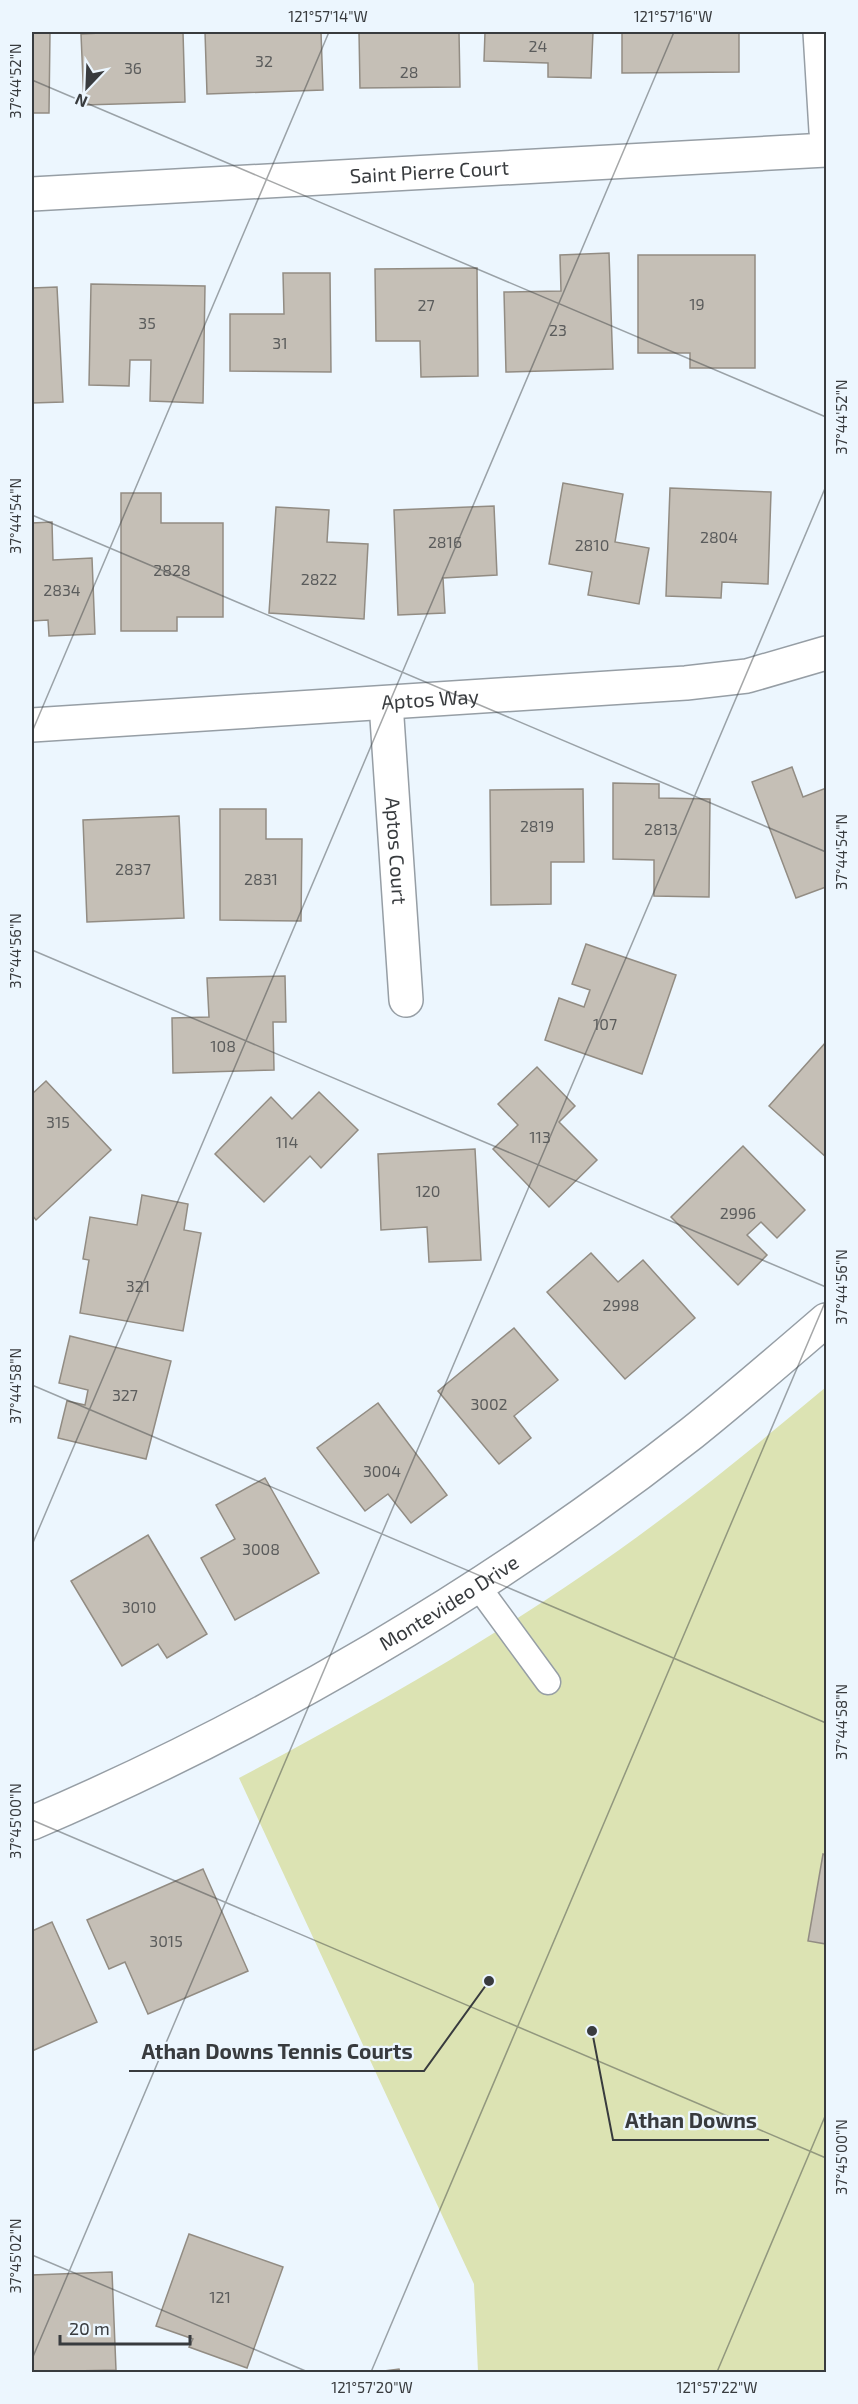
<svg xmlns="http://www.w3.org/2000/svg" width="858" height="2404" font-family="'Exo 2',sans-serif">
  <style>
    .green { fill: #dce3b3 }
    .building { fill: #c5bfb6; stroke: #928c83; stroke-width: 1.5 }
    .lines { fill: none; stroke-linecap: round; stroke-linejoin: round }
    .lane-casing { stroke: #969ea5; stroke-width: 27 }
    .street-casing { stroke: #969ea5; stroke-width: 36 }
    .secondary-casing { stroke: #969ea5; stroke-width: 36 }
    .lane { stroke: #fff; stroke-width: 24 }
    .street { stroke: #fff; stroke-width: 33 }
    .secondary { stroke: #fff; stroke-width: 33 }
    .ticks { fill: none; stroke: #383b3e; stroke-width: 1.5; stroke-opacity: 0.45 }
    .labels { text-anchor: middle; stroke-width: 4.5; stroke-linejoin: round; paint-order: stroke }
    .number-label { font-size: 16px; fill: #5b5c5c }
    .street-label { font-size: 20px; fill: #383b3e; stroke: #ecf6fe }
    .leader { fill: none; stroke: #383b3e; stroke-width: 2 }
    .callout-dot { fill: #383b3e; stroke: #ecf6fe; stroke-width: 2 }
    .callout-label { font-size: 21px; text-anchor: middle; font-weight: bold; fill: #383b3e; stroke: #ecf6fe; stroke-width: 4.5; stroke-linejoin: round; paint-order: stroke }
    .neatline { fill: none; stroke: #383b3e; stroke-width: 2 }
    .ticks-label { font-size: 15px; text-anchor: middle; fill: #383b3e }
  </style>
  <rect width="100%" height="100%" fill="#ecf6fe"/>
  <path class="green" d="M826 1387V2372H478L474 2284 239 1778C384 1701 528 1619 660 1520 717 1478 772 1432 826 1387Z"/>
  <g class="building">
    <polygon points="32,32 50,32 49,113 32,113"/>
    <polygon points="121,32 183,32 185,102 84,105 81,34"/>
    <polygon points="205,32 321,32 323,90 207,94"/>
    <polygon points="359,32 459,32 460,87 360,88"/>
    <polygon points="485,32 593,32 591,78 548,77 548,63 484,61"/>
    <polygon points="622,32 739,32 739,72 622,73"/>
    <polygon points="609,253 613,369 506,372 504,292 561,291 560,255"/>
    <polygon points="638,255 755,255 755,368 690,368 690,353 638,353"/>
    <polygon points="477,268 478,376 421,377 420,341 376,341 375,269"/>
    <polygon points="283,273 330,273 331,372 230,371 230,314 284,314"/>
    <polygon points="91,284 205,286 203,403 150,401 151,360 130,360 129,386 89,385"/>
    <polygon points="57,287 63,402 32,403 32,288"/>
    <polygon points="563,483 623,494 615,542 649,548 639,604 588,595 592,572 549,564"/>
    <polygon points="670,488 771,492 768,584 722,582 721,598 666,596"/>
    <polygon points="121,493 161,493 161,523 223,523 223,617 177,617 177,631 121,631"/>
    <polygon points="494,506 497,575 443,578 445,613 398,615 394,510"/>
    <polygon points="276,507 329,510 327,542 368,544 364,619 269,613"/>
    <polygon points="52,522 53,560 92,558 95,634 49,636 48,620 32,621 32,523"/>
    <polygon points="792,767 803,797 826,788 826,887 796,898 752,782"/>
    <polygon points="613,783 659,784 659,798 710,799 709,897 654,896 654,860 613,859"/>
    <polygon points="583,789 584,862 551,862 551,904 491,905 490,790"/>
    <polygon points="220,809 266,809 266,839 302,839 301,921 220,920"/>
    <polygon points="179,816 184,918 87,922 83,820"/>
    <polygon points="586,944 676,975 642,1074 545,1040 559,998 584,1007 590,990 572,984"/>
    <polygon points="285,976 286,1022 273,1022 274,1070 173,1073 172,1018 209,1017 207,978"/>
    <polygon points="826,1042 826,1157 769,1106"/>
    <polygon points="537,1067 575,1106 559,1122 597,1160 549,1207 493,1149 518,1125 498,1104"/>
    <polygon points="46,1081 111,1150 36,1220 32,1215 32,1094"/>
    <polygon points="319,1092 358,1130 321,1168 310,1156 264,1202 215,1154 271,1097 292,1119"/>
    <polygon points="743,1146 805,1210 777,1238 761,1222 747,1235 767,1255 738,1285 671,1217"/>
    <polygon points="475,1149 481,1260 429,1262 427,1227 381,1230 378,1154"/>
    <polygon points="142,1195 188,1204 184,1230 201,1233 183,1331 80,1313 89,1260 83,1259 90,1217 137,1225"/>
    <polygon points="591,1253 618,1282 643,1260 695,1318 625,1379 547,1292"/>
    <polygon points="514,1328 558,1380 514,1416 531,1438 499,1464 438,1391"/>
    <polygon points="70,1336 171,1361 146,1459 58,1438 67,1401 85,1405 88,1390 59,1383"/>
    <polygon points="378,1403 447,1495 411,1523 388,1494 365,1511 317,1448"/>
    <polygon points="265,1478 319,1573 235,1620 201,1558 235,1539 216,1505"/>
    <polygon points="148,1535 207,1634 167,1658 158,1644 122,1666 71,1581"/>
    <polygon points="823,1854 826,1855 826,1944 808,1941"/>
    <polygon points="203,1869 248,1971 148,2014 125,1962 109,1969 87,1920"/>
    <polygon points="52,1922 97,2022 32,2051 32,1931"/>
    <polygon points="189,2234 283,2267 247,2368 189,2347 193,2339 156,2326"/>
    <polygon points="112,2272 116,2370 32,2372 32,2275"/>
    <polygon points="399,2369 400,2372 376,2372"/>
  </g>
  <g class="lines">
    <g class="lane-casing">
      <polyline id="lane" points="477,1585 548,1682"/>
    </g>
    <g class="street-casing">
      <g id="street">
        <path id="s1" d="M32 194 826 150"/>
        <path id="s2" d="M386 703 406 1000"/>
        <path id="s3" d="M32 725 686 683 747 676 826 653"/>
      </g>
    </g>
    <g class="secondary-casing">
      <g id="secondary">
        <polyline points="820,32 826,131"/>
        <path id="s4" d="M32 1823C264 1724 493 1589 692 1433 738 1396 782 1358 826 1320"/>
      </g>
    </g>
    <use href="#lane" class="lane"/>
    <use href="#street" class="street"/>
    <use href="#secondary" class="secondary"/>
  </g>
  <path class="ticks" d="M32 80 826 417M32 515 826 852M32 732 329 32M32 950 826 1287M32 1385 826 1723M32 1545 674 32M32 1820 826 2158M32 2255 308 2372M32 2359 826 486M371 2372 826 1300M717 2372 826 2114"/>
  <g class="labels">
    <g class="number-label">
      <text x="538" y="52">24</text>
      <text x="264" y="67">32</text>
      <text x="133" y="74">36</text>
      <text x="409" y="78">28</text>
      <text x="697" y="310">19</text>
      <text x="426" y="311">27</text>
      <text x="147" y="329">35</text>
      <text x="558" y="336">23</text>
      <text x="280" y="349">31</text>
      <text x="719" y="543">2804</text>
      <text x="445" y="548">2816</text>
      <text x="592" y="551">2810</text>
      <text x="172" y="576">2828</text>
      <text x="319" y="585">2822</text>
      <text x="62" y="596">2834</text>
      <text x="537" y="832">2819</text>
      <text x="661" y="835">2813</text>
      <text x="133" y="875">2837</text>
      <text x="261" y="885">2831</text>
      <text x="605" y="1030">107</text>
      <text x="223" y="1052">108</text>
      <text x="58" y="1128">315</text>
      <text x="540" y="1143">113</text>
      <text x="287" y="1148">114</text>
      <text x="428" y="1197">120</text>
      <text x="738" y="1219">2996</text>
      <text x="138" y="1292">321</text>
      <text x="621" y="1311">2998</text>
      <text x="125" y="1401">327</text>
      <text x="489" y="1410">3002</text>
      <text x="382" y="1477">3004</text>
      <text x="261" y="1555">3008</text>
      <text x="139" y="1613">3010</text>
      <text x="166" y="1947">3015</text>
      <text x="220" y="2303">121</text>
    </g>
    <g class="street-label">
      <text dy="7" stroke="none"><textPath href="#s1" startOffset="398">Saint Pierre Court</textPath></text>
      <text dy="7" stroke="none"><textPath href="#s3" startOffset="399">Aptos Way</textPath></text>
      <text dy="7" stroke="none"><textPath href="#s2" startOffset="148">Aptos Court</textPath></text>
      <text dy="7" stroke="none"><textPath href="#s4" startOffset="472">Montevideo Drive</textPath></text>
    </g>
  </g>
  <path class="leader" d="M489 1981L424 2071H129M592 2031L613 2140H769"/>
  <g class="callout-dot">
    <circle cx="489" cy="1981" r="6"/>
    <circle cx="592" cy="2031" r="6"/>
  </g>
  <g class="callout-label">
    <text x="277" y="2059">Athan Downs Tennis Courts</text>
    <text x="691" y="2128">Athan Downs</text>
  </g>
  <rect width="858" height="2404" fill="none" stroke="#ecf6fe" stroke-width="66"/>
  <g transform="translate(87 87) rotate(203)" stroke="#ecf6fe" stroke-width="4.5" paint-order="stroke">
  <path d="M0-4.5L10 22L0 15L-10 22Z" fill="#383b3e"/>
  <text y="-9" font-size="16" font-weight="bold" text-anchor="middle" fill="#383b3e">N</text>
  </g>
  <path d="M60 2335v9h130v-9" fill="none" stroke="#383b3e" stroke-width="3"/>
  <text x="69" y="2335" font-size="18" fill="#383b3e" stroke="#ecf6fe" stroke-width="4.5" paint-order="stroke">20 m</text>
  <rect x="33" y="33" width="792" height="2338" class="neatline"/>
  <g class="ticks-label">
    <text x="328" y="22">121°57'14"W</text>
    <text x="673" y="22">121°57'16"W</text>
    <text transform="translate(16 81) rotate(-90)" y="5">37°44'52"N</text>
    <text transform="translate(842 417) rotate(-90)" y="5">37°44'52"N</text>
    <text transform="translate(16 516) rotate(-90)" y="5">37°44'54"N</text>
    <text transform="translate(842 852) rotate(-90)" y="5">37°44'54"N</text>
    <text transform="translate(16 951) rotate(-90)" y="5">37°44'56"N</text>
    <text transform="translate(842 1287) rotate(-90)" y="5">37°44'56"N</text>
    <text transform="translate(16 1386) rotate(-90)" y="5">37°44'58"N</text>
    <text transform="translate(842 1722) rotate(-90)" y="5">37°44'58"N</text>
    <text transform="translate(16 1821) rotate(-90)" y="5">37°45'00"N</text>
    <text transform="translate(842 2157) rotate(-90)" y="5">37°45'00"N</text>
    <text transform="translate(16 2256) rotate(-90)" y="5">37°45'02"N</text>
    <text x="372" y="2393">121°57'20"W</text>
    <text x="717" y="2393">121°57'22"W</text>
  </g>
</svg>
